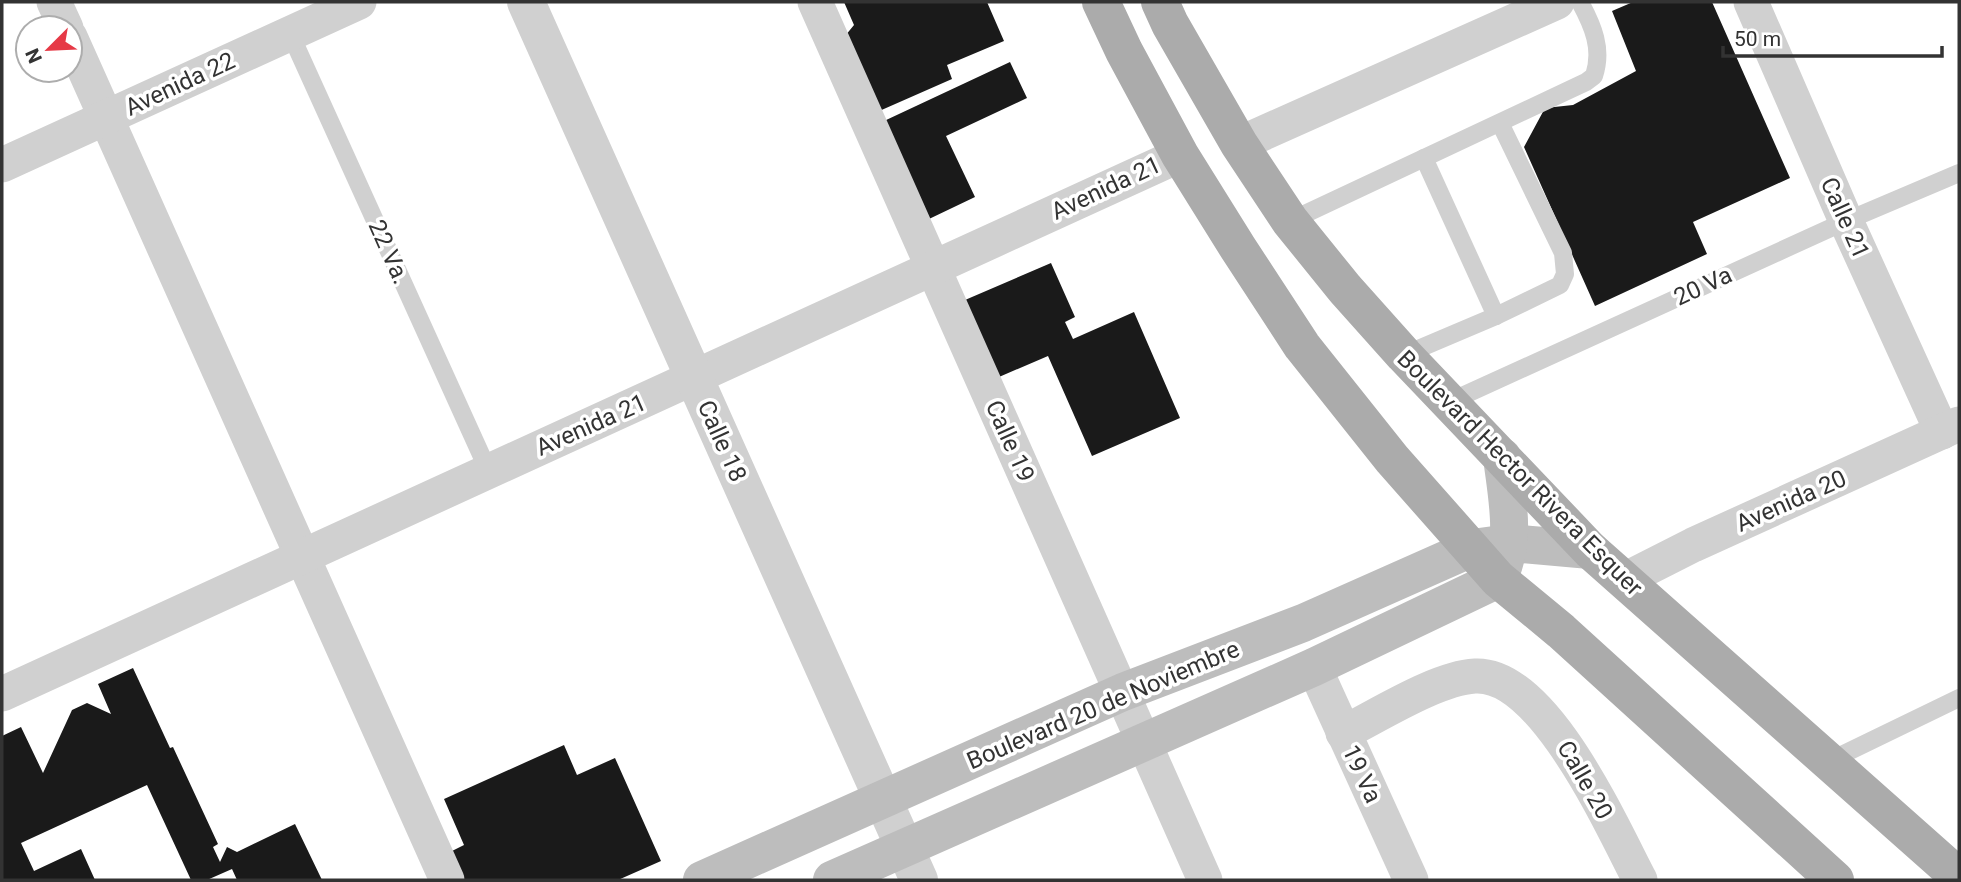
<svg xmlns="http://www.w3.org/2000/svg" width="1961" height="882" font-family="Roboto,sans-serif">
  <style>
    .building { fill: #1a1a1a }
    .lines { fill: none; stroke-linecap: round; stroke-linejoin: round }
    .service { stroke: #d0d0d0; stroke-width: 18 }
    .minor { stroke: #d0d0d0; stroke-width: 35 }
    .tertiary { stroke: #d0d0d0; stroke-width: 38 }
    .secondary { stroke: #bdbdbd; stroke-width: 38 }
    .primary { stroke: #ababab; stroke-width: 38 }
    .labels { text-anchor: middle; stroke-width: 7; stroke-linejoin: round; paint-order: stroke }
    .street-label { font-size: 24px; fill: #333; stroke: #fff }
  </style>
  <rect width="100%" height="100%" fill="#fff"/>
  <g class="building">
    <polygon points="844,2 987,2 1004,41 947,65 952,79 877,112 845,36 854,25"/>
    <polygon points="1633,2 1712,2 1790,178 1693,222 1707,254 1595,306 1524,147 1545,108 1573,105 1636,71 1612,11"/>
    <polygon points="1010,62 1027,98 946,136 975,197 929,219 884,121"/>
    <polygon points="1051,263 1075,317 1065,322 1073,339 1134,312 1180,418 1092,456 1048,356 999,377 965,300"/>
    <polygon points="133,668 170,748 173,747 218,844 213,847 220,862 227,847 237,852 295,824 322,880 237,880 232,869 207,880 191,880 147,785 21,843 34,871 81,849 95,880 2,880 2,736 21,727 43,773 72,710 87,703 111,714 98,684"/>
    <polygon points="564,745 577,775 615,758 661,861 618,880 460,880 448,853 464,845 444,799"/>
  </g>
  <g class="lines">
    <g class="service">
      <polyline points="290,33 488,470"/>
      <polyline points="1424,158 1496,316"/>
      <path d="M1290 221 1586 82 1594 76C1603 49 1593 26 1580 2"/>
      <polyline points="1404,355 1496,316 1560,285 1565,274 1563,253 1500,123"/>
      <polyline points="1449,402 1846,221 1959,173"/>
      <polyline points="1827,762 1959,698"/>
    </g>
    <g class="minor">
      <polyline points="54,2 66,28"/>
      <polyline points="815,2 1205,880"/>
      <polyline points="1751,2 1846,221 1942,432"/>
      <polyline points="70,37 447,880"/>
      <polyline points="1239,144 1557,2"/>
      <polyline points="2,165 359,2"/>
      <polyline points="1624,580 1693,545 1959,424"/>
      <polyline points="1314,667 1411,880"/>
      <polyline points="2,694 1180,155"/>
      <path d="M1343 733C1379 715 1437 678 1475 676 1544 672 1613 829 1640 880"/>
    </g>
    <polyline class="tertiary" points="526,2 919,880"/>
    <g class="secondary">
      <polyline points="702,880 1123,692 1303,623 1472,548 1509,543 1590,550"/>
      <path d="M832 880 1314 667 1498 579C1517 541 1507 498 1502 457"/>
    </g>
    <g class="primary">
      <polyline points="1101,2 1124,51 1180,155 1238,248 1302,346 1392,459 1498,579 1561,631 1835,880"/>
      <polyline points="1160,2 1170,24 1239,144 1290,221 1345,289 1404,355 1590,550 1959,877"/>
    </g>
  </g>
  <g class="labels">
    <g class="street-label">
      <text transform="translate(180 84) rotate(-25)" y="8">Avenida 22</text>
      <text transform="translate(1106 188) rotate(-25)" y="8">Avenida 21</text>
      <text transform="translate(1845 218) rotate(66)" y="8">Calle 21</text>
      <text transform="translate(389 252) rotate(66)" y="8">22 Va.</text>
      <text transform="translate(1703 286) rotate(-25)" y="8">20 Va</text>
      <text transform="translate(591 425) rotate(-24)" y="8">Avenida 21</text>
      <text transform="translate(722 441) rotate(66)" y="8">Calle 18</text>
      <text transform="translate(1010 441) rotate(66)" y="8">Calle 19</text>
      <text transform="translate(1520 473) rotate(45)" y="8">Boulevard Hector Rivera Esquer</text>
      <text transform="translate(1791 501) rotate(-24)" y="8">Avenida 20</text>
      <text transform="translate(1103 705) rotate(-23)" y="8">Boulevard 20 de Noviembre</text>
      <text transform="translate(1362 774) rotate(65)" y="8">19 Va</text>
      <text transform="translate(1585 780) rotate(60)" y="8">Calle 20</text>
    </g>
  </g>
  <rect width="1961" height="882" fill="none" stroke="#333333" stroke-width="7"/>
  <g transform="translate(49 49) rotate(246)"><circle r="33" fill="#ffffff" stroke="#adadad" stroke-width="2"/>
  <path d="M0-5L12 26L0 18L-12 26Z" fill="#e63946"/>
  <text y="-10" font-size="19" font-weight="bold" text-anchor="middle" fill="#333333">N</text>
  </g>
  <path d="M1723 46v10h219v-10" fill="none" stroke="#333333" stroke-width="3.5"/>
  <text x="1734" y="46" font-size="21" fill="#333333" stroke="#ffffff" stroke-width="5" paint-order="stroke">50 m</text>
</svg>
